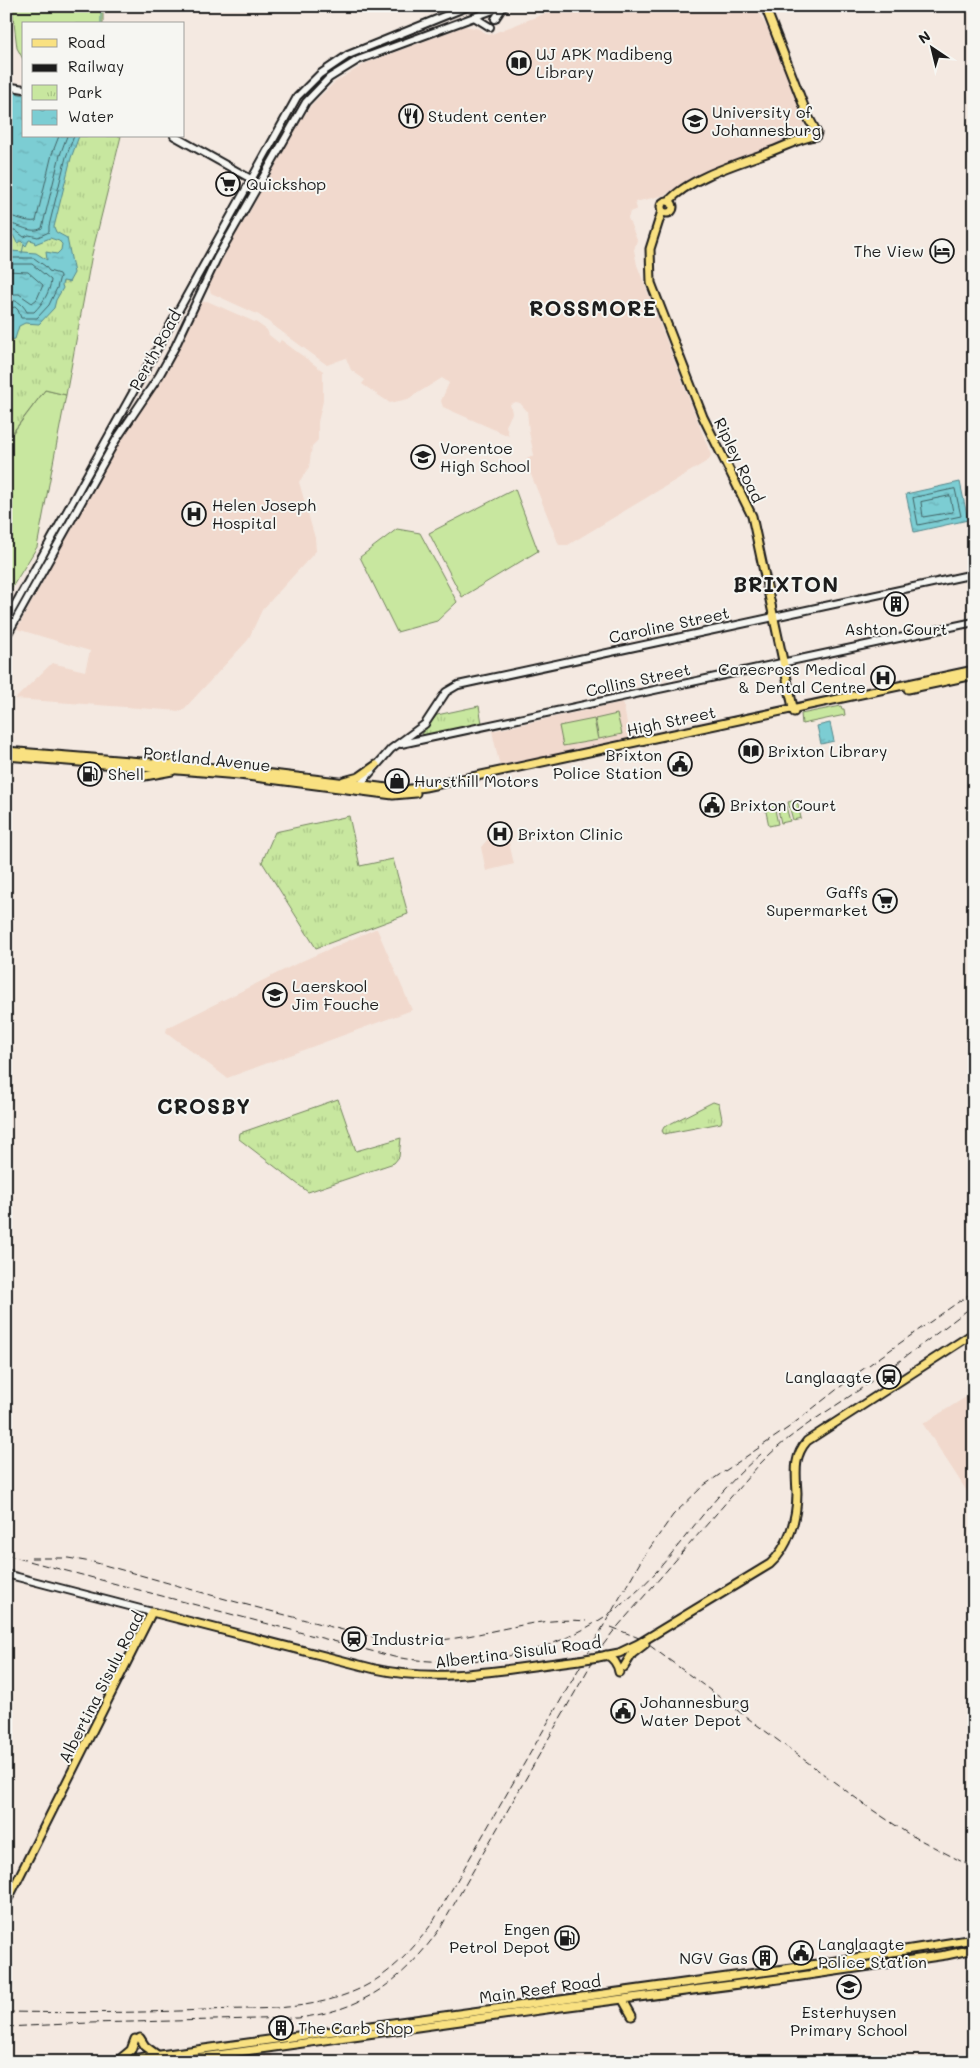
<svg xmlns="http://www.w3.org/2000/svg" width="980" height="2068" font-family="Mali,sans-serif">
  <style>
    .built { fill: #f1d9cd }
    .industrial { fill: url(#industrial-grid) }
    .grass { fill: #c8e79f; stroke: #72825e }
    .park { fill: url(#park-tufts); stroke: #72825e }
    .water { fill: url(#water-ripples); stroke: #56868a }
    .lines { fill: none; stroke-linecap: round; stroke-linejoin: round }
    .shore { stroke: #426365; stroke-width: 1 }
    .stream { stroke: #56868a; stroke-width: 1 }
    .secondary-casing { stroke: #1c1c1c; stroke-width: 10 }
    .primary-casing { stroke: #1c1c1c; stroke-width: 11 }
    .secondary { stroke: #f6f6f2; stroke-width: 6 }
    .primary { stroke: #f9e181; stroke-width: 7 }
    .rail { stroke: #1c1c1c; stroke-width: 1; stroke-dasharray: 8 4; stroke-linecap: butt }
    .primary-bridge-casing { stroke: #1c1c1c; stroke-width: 11; stroke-linecap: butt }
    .primary-bridge { stroke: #f9e181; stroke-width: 7 }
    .labels { text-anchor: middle; stroke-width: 4; stroke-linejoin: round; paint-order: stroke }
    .poi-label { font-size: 16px; fill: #1c1c1c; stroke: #f6f6f2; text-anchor: start }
    .street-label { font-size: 16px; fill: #1c1c1c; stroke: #f6f6f2 }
    .district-label { font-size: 21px; font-weight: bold; letter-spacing: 1px; fill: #1c1c1c; stroke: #f6f6f2 }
  </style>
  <defs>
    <pattern id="industrial-grid" width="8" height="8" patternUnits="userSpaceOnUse" patternTransform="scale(1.25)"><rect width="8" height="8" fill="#f1d9cd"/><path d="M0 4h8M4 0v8" fill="none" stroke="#cebaaf"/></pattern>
    <pattern id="park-tufts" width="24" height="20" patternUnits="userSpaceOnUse" patternTransform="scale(1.25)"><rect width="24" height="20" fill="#c8e79f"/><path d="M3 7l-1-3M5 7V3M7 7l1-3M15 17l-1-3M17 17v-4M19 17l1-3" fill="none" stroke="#abc688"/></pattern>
    <pattern id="water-ripples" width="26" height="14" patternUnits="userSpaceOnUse" patternTransform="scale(1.25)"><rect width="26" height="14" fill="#7ccdd3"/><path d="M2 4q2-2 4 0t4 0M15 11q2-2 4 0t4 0" fill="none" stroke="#6bafb5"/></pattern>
  </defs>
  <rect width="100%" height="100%" fill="#f4e9e1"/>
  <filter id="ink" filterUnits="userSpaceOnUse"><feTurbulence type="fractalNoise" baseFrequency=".02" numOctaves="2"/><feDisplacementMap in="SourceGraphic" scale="10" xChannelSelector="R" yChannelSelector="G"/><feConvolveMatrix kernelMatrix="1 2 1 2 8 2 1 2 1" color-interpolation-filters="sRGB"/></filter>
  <g filter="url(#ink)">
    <g class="built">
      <polygon points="556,6 755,6 774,40 806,121 798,136 718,167 690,179 665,195 635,202 637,209 630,212 628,218 637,240 634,250 637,265 711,455 709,460 568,545 559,545 526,462 527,458 534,455 529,432 527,411 520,403 516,402 510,404 512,413 506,426 509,436 443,407 441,401 449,383 442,378 408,399 390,403 362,384 365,380 351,370 346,358 327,365 259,315 211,293 208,285 232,240 250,211 299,123 312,104 335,82 366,63 465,26 479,29 489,35 554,10"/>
      <polygon points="207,301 257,323 267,330 269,335 279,343 281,340 323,371 323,401 318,422 318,440 312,446 309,467 299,482 315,538 316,551 262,610 248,640 185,708 180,711 15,699 52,663 85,671 90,651 17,629 111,456 167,370 200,303"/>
      <polygon points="623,702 630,739 500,767 492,731"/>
      <polygon points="504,821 514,864 486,871 481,847"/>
      <polygon points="375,929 377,929 412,1010 227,1078 166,1032 167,1028 302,961"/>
      <polygon points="974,1392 974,1502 923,1424"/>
    </g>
    <polygon class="industrial" points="272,2053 273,2062 206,2062"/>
    <g class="grass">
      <polygon points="12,6 103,6 103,24 24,24 24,61 17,48"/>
      <polygon points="45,390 66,395 37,547 6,597 6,442"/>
      <polygon points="515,489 538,551 462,597 429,533"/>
      <polygon points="397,529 420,533 457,602 437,621 397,632 360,557"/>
      <polygon points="841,706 842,709 844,709 845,715 802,724 801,714"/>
      <polygon points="617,714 622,734 599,739 595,719"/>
      <polygon points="594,719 598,740 563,746 559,726"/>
      <polygon points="797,800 801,818 793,820 788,802"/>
      <polygon points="785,803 790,821 781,823 777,805"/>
      <polygon points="774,805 778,824 769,826 765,807"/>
    </g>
    <g class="park">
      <polygon points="6,91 24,95 24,136 121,136 92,254 66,395 45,390 6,441"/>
      <polygon points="479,706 482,723 422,736 421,734 437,715"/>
      <polygon points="349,816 360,866 393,859 408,914 316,948 262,862 275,832"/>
      <polygon points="338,1099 356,1151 401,1138 399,1157 394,1163 308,1192 239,1139 240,1133"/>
      <polygon points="713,1102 719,1104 722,1119 721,1123 664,1134 662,1131 664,1127"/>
    </g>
    <g class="water">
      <polygon points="6,91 24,95 24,136 79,136 71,158 54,227 56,232 67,238 74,273 69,282 63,281 62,285 63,288 56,300 54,308 39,324 25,323 19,326 15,339 11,340 6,350 6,253 11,251 36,253 47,260 46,252 57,254 61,250 62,244 59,241 50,238 35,244 34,241 29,240 26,246 21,241 17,243 13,235 6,236"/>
      <polygon points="960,482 968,520 914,532 906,494"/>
      <polygon points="830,723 834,741 821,744 817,726"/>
    </g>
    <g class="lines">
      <g class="shore">
        <path d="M6 216C17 216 26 223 36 221L52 154 59 136"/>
        <path d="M6 224C19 223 30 235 42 228L60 155 67 136"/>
        <polyline points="6,230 15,230 24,237 29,235 38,237 49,232 49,226 66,157 74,136"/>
        <polyline points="6,258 34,258 45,266 49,271 59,274 60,276 57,288 49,305 37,318 21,318 18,310 15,307 6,309"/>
        <path d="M6 264H32L51 280C50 292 43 303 34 312H27C22 303 16 298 6 302"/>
        <polyline points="6,271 28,272 43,285 37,299 32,303 19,294 6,294"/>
        <polygon points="955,489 961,516 918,525 913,498"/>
        <polygon points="950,496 953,512 923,517 921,502"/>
      </g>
      <g class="stream">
        <polyline points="101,24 101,6"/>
        <polyline points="22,253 24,244"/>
      </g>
      <g class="secondary-casing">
        <g id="secondary">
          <polyline points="474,17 490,27"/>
          <polyline points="495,19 503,7"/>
          <polyline points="6,86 24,89"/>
          <polyline points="174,136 260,184"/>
          <polyline points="6,621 297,97 320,74 348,55 469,6"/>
          <polyline points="6,637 116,440 159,376 175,347 217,258 306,102 329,78 358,60 504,6"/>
          <polyline points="401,744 974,622"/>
          <polyline points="357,788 391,749 425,724 446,692 458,685 974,574"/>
          <polyline points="6,1574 152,1612"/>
        </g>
      </g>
      <g class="primary-casing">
        <g id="primary">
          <polyline points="765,6 810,122"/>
          <circle cx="667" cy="207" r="6"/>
          <path d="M669 201C690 177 743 162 772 151 786 146 802 137 816 136L817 133 809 118"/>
          <polyline points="662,211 650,249 651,283 703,417 752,516 794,712"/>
          <polyline points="908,689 974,675"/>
          <polyline points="6,751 240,770 404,790 425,787 974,670"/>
          <polyline points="6,756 239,775 393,795 416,793"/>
          <polyline points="145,776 172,771"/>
          <polyline points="344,781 359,777 376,765"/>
          <path d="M606 1655C613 1657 618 1665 619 1672"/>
          <path d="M598 1657 619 1653 638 1644 770 1564C789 1547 797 1518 797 1493 796 1473 793 1457 807 1441L974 1333"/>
          <polyline points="624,1667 632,1654 645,1644"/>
          <path d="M6 1897H9L152 1612 375 1669C442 1684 511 1668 579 1660"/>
          <polyline points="623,2000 632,2016"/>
          <polyline points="140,2038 145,2046 156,2054"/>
          <polyline points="120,2059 131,2050 135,2039"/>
          <polyline points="109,2062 792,1968 974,1939"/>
          <polyline points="167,2062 561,2007 794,1977 946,1955 974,1949"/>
        </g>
      </g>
      <use href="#secondary" class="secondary"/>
      <use href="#primary" class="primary"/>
      <g class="rail">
        <path d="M6 1555 394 1657C492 1673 588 1648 656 1572 691 1532 720 1488 761 1454"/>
        <polyline points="31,1558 68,1558 91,1562"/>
        <path d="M93 1562C163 1581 232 1602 302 1619 336 1628 371 1639 406 1641 467 1645 525 1615 586 1621"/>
        <polyline points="611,1627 639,1638"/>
        <polyline points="649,1645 868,1807 907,1833 974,1868"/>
        <path d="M6 2012C72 2013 138 2013 204 2010 257 2008 308 2012 357 1990 389 1976 413 1950 433 1922L642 1559 673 1515 703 1486 788 1428 859 1372 974 1291"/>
        <path d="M6 2027 89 2023 298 2018C364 2010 404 1980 441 1927L598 1652 612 1633 758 1466C788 1434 824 1414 859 1390 898 1363 936 1334 974 1305"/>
      </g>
      <g class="primary-bridge-casing">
        <polyline id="primary-bridge" points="579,1660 598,1657"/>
      </g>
      <use href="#primary-bridge" class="primary-bridge"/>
    </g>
  </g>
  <defs>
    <g id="library-ring" transform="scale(1.25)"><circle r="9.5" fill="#f6f6f2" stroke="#1c1c1c" stroke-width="1.5"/><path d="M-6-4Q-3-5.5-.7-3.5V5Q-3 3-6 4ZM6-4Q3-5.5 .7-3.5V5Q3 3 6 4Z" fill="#1c1c1c"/></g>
    <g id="restaurant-ring" transform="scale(1.25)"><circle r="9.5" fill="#f6f6f2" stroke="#1c1c1c" stroke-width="1.5"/><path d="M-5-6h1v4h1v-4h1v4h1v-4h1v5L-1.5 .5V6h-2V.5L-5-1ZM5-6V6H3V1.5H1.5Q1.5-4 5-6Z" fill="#1c1c1c"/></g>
    <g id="university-ring" transform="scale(1.25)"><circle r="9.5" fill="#f6f6f2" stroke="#1c1c1c" stroke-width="1.5"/><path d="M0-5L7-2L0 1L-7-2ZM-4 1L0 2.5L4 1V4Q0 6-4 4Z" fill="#1c1c1c"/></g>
    <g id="supermarket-ring" transform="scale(1.25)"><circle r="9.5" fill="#f6f6f2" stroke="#1c1c1c" stroke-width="1.5"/><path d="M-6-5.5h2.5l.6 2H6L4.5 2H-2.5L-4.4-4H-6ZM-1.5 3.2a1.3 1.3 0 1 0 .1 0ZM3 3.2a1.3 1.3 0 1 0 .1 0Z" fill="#1c1c1c"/></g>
    <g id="hotel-ring" transform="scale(1.25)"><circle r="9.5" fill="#f6f6f2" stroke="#1c1c1c" stroke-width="1.5"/><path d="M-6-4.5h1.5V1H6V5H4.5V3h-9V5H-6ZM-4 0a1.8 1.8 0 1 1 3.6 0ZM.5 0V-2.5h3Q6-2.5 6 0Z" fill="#1c1c1c"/></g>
    <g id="school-ring" transform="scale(1.25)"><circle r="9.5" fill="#f6f6f2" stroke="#1c1c1c" stroke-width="1.5"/><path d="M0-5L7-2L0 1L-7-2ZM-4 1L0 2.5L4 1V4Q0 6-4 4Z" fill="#1c1c1c"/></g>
    <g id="hospital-ring" transform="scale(1.25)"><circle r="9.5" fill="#f6f6f2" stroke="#1c1c1c" stroke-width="1.5"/><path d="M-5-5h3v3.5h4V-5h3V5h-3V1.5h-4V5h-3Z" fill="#1c1c1c"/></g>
    <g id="building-ring" transform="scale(1.25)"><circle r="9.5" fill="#f6f6f2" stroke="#1c1c1c" stroke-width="1.5"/><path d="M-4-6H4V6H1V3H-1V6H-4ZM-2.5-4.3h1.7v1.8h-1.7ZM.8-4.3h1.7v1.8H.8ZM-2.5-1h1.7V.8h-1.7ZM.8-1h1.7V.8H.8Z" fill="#1c1c1c"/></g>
    <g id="civic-ring" transform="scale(1.25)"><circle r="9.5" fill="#f6f6f2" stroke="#1c1c1c" stroke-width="1.5"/><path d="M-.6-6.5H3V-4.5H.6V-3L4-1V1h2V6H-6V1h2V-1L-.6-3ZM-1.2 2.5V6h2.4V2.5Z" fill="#1c1c1c"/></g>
    <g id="fuel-ring" transform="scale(1.25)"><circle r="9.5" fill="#f6f6f2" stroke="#1c1c1c" stroke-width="1.5"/><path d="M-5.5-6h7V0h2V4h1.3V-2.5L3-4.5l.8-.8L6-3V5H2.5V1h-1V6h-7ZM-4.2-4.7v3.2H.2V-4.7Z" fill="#1c1c1c"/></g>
    <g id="shop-ring" transform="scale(1.25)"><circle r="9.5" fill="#f6f6f2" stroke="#1c1c1c" stroke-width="1.5"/><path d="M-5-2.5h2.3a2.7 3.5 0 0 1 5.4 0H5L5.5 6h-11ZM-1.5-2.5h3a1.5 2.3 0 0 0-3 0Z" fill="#1c1c1c"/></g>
    <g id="station-ring" transform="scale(1.25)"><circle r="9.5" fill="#f6f6f2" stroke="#1c1c1c" stroke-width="1.5"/><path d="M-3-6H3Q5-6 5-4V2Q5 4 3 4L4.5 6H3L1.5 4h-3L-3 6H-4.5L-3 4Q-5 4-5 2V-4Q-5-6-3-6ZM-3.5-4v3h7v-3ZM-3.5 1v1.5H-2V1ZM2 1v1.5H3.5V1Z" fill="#1c1c1c"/></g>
  </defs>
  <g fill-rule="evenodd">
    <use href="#library-ring" x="519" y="63"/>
    <use href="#restaurant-ring" x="411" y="116"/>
    <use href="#university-ring" x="695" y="121"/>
    <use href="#supermarket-ring" x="228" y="184"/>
    <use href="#hotel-ring" x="942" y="251"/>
    <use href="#school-ring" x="423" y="457"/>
    <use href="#hospital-ring" x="194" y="514"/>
    <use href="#building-ring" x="896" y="604"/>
    <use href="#hospital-ring" x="883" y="678"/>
    <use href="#library-ring" x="751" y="751"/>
    <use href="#civic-ring" x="680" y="764"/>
    <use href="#fuel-ring" x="90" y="774"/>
    <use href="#shop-ring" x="397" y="781"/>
    <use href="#civic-ring" x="712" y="805"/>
    <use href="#hospital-ring" x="500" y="834"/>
    <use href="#supermarket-ring" x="885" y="901"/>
    <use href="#school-ring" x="275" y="995"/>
    <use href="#station-ring" x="889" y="1377"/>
    <use href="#station-ring" x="354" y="1639"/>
    <use href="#civic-ring" x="623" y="1711"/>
    <use href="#fuel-ring" x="567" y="1938"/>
    <use href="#civic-ring" x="801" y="1953"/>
    <use href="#building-ring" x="765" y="1958"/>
    <use href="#school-ring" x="849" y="1987"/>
    <use href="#building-ring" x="281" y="2028"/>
  </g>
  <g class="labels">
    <g class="poi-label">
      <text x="536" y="60">UJ APK Madibeng<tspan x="536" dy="18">Library</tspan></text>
      <text x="712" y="118">University of<tspan x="712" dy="18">Johannesburg</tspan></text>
      <text x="428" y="122">Student center</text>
      <text x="246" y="190">Quickshop</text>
      <text x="924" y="257" text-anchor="end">The View</text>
      <text x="440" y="454">Vorentoe<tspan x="440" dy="18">High School</tspan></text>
      <text x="212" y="511">Helen Joseph<tspan x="212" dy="18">Hospital</tspan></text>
      <text x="896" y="635" text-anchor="middle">Ashton Court</text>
      <text x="866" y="675" text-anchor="end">Carecross Medical<tspan x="866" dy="18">&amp; Dental Centre</tspan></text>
      <text x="768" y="757">Brixton Library</text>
      <text x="662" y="761" text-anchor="end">Brixton<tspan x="662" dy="18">Police Station</tspan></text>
      <text x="108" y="780">Shell</text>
      <text x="414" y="787">Hursthill Motors</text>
      <text x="730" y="811">Brixton Court</text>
      <text x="518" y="840">Brixton Clinic</text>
      <text x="868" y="898" text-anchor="end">Gaffs<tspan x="868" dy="18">Supermarket</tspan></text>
      <text x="292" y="992">Laerskool<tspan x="292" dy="18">Jim Fouche</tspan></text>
      <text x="872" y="1383" text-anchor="end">Langlaagte</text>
      <text x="372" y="1645">Industria</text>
      <text x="640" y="1708">Johannesburg<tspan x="640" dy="18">Water Depot</tspan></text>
      <text x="550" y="1935" text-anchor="end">Engen<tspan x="550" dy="18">Petrol Depot</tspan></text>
      <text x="818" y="1950">Langlaagte<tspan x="818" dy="18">Police Station</tspan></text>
      <text x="748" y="1964" text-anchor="end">NGV Gas</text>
      <text x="849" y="2018" text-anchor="middle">Esterhuysen<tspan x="849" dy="18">Primary School</tspan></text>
      <text x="298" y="2034">The Carb Shop</text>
    </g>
    <g class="street-label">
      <text transform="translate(155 350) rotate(-61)" y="6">Perth Road</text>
      <text transform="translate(739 460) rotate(64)" y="6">Ripley Road</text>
      <text transform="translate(669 625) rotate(-12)" y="6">Caroline Street</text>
      <text transform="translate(638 680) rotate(-12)" y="6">Collins Street</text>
      <text transform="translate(671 721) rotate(-12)" y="6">High Street</text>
      <text transform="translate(207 759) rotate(6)" y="6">Portland Avenue</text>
      <text transform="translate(518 1652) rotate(-7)" y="6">Albertina Sisulu Road</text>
      <text transform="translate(101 1687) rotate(-63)" y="6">Albertina Sisulu Road</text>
      <text transform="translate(540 1989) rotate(-8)" y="6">Main Reef Road</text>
    </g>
    <g class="district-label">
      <text x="593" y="316">ROSSMORE</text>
      <text x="786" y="592">BRIXTON</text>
      <text x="204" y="1114">CROSBY</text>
    </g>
  </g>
  <rect width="980" height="2068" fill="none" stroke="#f6f6f2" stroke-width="25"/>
  <rect x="12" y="12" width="955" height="2043" fill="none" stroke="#1c1c1c" stroke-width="2" filter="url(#ink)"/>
  <rect x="22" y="22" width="162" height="115" fill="#f6f6f2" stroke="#9f9f9c"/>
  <rect x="32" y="39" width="25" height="8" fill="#f9e181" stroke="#9f9f9c"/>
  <text x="68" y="48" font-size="15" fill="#1c1c1c">Road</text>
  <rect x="32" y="64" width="25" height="8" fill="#1c1c1c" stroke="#9f9f9c"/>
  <text x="68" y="72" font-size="15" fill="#1c1c1c">Railway</text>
  <rect x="32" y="85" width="25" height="15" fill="url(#park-tufts)" stroke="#9f9f9c"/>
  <text x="68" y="98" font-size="15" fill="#1c1c1c">Park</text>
  <rect x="32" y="110" width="25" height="15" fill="url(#water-ripples)" stroke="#9f9f9c"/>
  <text x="68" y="122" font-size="15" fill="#1c1c1c">Water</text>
  <g transform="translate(932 48) rotate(325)" stroke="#f6f6f2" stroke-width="4" paint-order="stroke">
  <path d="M0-4L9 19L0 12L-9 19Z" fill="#1c1c1c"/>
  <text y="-8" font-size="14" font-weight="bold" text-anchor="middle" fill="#1c1c1c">N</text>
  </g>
</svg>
